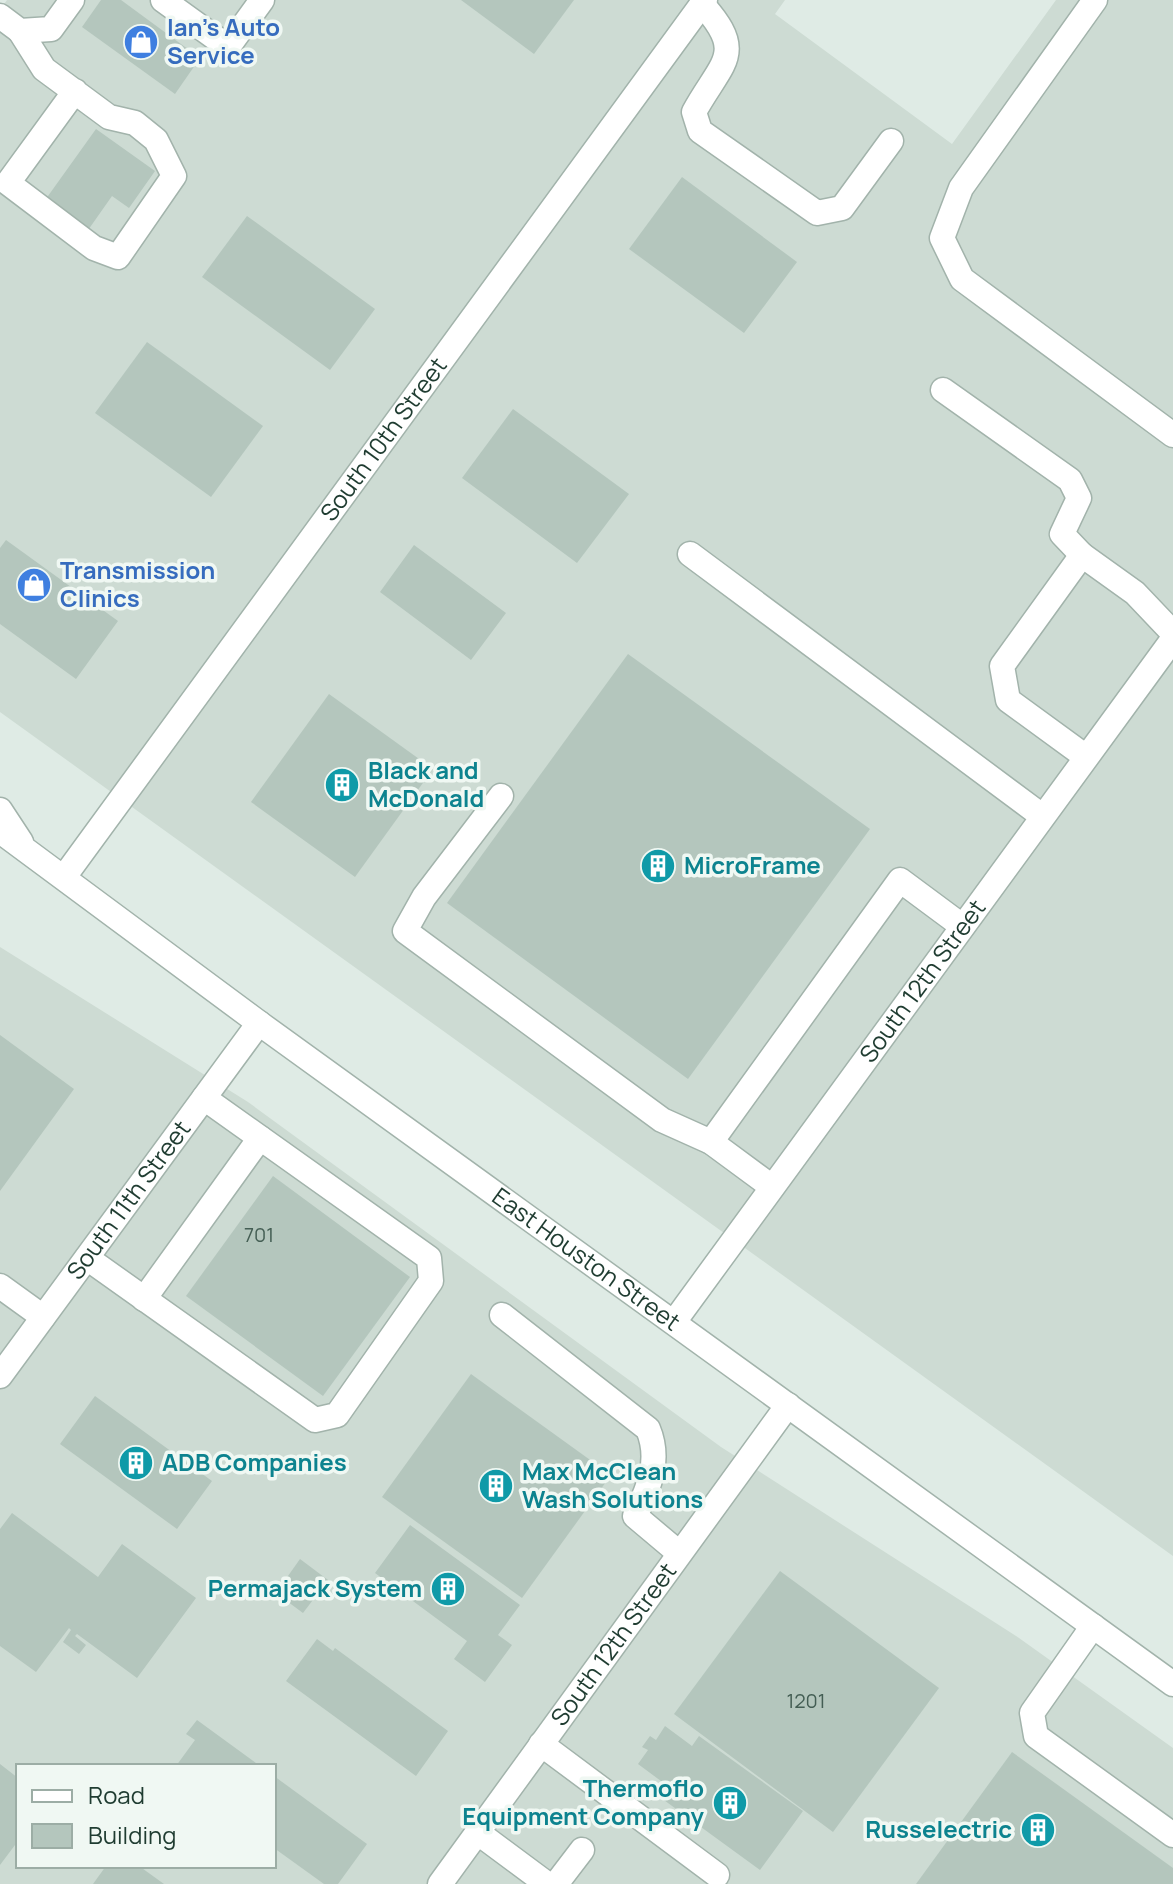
<svg xmlns="http://www.w3.org/2000/svg" width="1173" height="1884" font-family="Manrope,sans-serif">
  <style>
    .built { fill: #cddbd3; fill-rule: evenodd }
    .building { fill: #b4c6bd }
    .lines { fill: none; stroke-linecap: round; stroke-linejoin: round }
    .minor-casing { stroke: #a2b3ab; stroke-width: 27 }
    .minor { stroke: #fff; stroke-width: 24 }
    .labels { text-anchor: middle; stroke-width: 7; stroke-linejoin: round; paint-order: stroke }
    .number-label { font-size: 20px; fill: #445e54 }
    .shop-label { font-size: 24px; font-weight: bold; fill: #366cbe; stroke: #f0f8f3; text-anchor: start }
    .street-label { font-size: 24px; fill: #1f3c31; stroke: #f0f8f3 }
    .culture-label { font-size: 24px; font-weight: bold; fill: #0d838f; stroke: #f0f8f3; text-anchor: start }
  </style>
  <rect width="100%" height="100%" fill="#dfebe5"/>
  <g class="built">
    <polygon points="7,0 785,0 775,14 952,144 1056,0 1173,0 1173,1556 0,712 0,10"/>
    <path d="M0 947 248 1102 721 1447 1019 1638 1173 1748V1884H0ZM18 1766H274V1866H18Z"/>
  </g>
  <g class="building">
    <polygon points="101,0 121,0 200,58 175,94 82,27"/>
    <polygon points="461,0 574,0 534,54"/>
    <polygon points="96,129 155,171 129,208 112,196 86,233 43,203"/>
    <polygon points="682,177 797,262 744,333 629,249"/>
    <polygon points="247,216 375,309 330,370 202,277"/>
    <polygon points="147,342 263,426 211,497 95,413"/>
    <polygon points="513,409 629,494 577,563 462,478"/>
    <polygon points="6,540 118,621 76,679 0,624 0,548"/>
    <polygon points="414,545 506,613 471,660 380,592"/>
    <polygon points="628,654 870,829 688,1079 447,903"/>
    <polygon points="329,694 433,769 355,877 251,802"/>
    <polygon points="0,1035 74,1089 0,1191"/>
    <polygon points="273,1176 410,1277 323,1396 186,1296"/>
    <polygon points="471,1374 611,1475 522,1598 382,1497"/>
    <polygon points="95,1396 212,1481 177,1529 60,1444"/>
    <polygon points="12,1513 98,1577 122,1544 196,1598 137,1678 77,1634 75,1636 86,1645 79,1654 63,1642 71,1630 69,1628 36,1672 0,1646 0,1529"/>
    <polygon points="410,1525 520,1605 498,1635 512,1645 485,1682 454,1659 467,1641 375,1573"/>
    <polygon points="300,1559 328,1580 303,1613 276,1593"/>
    <polygon points="780,1571 939,1688 833,1832 674,1714"/>
    <polygon points="317,1639 333,1651 335,1648 448,1731 416,1776 286,1681"/>
    <polygon points="197,1720 260,1766 176,1766 195,1740 186,1734"/>
    <polygon points="665,1726 692,1746 699,1736 803,1811 760,1870 657,1795 665,1784 638,1764 648,1750 642,1747 650,1736 656,1740"/>
    <polygon points="1012,1752 1173,1868 1173,1884 916,1884"/>
    <polygon points="0,1764 18,1778 18,1841 0,1865"/>
    <polygon points="274,1776 367,1844 338,1884 324,1884 274,1848"/>
    <polygon points="106,1866 139,1866 164,1884 93,1884"/>
  </g>
  <g class="lines">
    <g class="minor-casing">
      <g id="minor">
        <polyline points="163,0 228,47 262,0"/>
        <polyline points="1095,0 961,188 942,238 962,279 1173,435"/>
        <path d="M702 4C747 54 722 61 694 112L700 131 817 213 842 208 891 141"/>
        <polyline points="0,16 20,31 51,29 72,0"/>
        <polyline points="20,31 44,69 109,117 135,123 156,140 174,176 118,257 94,248 8,183 75,91"/>
        <polyline points="943,390 1070,480 1079,498 1062,534 1082,555"/>
        <polyline points="690,554 1042,816"/>
        <polyline points="1086,757 1008,700 1002,666 1082,555 1135,593 1173,633"/>
        <polyline points="501,796 424,897 405,931 662,1120 711,1142 772,1187"/>
        <polyline points="0,810 21,842"/>
        <path id="s1" d="M0 831 259 1023 1173 1684"/>
        <path id="s2" d="M64 877 705 0"/>
        <polyline points="711,1142 900,880 962,926"/>
        <polyline points="87,1258 315,1420 337,1415 431,1281 429,1258 204,1098"/>
        <polyline points="0,1286 43,1317"/>
        <polyline points="144,1299 260,1138"/>
        <path d="M502 1315 648 1429C661 1460 649 1488 635 1516L679 1553"/>
        <path id="s3" d="M674 1322 1173 639"/>
        <path id="s4" d="M0 1376 259 1023"/>
        <polyline points="1093,1626 1032,1713 1036,1736 1173,1835"/>
        <polyline points="541,1744 717,1875"/>
        <polyline points="477,1832 547,1884"/>
        <path id="s5" d="M440 1884 788 1405"/>
        <polyline points="556,1884 582,1850"/>
      </g>
    </g>
    <use href="#minor" class="minor"/>
  </g>
  <defs>
    <g id="shop-disc" transform="scale(1.8)"><circle r="9.5" fill="#3f7fe0" stroke="#f0f8f3"/><path d="M-5-2.5h2.3a2.7 3.5 0 0 1 5.4 0H5L5.5 6h-11ZM-1.5-2.5h3a1.5 2.3 0 0 0-3 0Z" fill="#fff"/></g>
    <g id="building-disc" transform="scale(1.8)"><circle r="9.5" fill="#0f9aa8" stroke="#f0f8f3"/><path d="M-4-6H4V6H1V3H-1V6H-4ZM-2.5-4.3h1.7v1.8h-1.7ZM.8-4.3h1.7v1.8H.8ZM-2.5-1h1.7V.8h-1.7ZM.8-1h1.7V.8H.8Z" fill="#fff"/></g>
  </defs>
  <g fill-rule="evenodd">
    <use href="#shop-disc" x="141" y="42"/>
    <use href="#shop-disc" x="34" y="585"/>
    <use href="#building-disc" x="342" y="785"/>
    <use href="#building-disc" x="658" y="866"/>
    <use href="#building-disc" x="136" y="1463"/>
    <use href="#building-disc" x="496" y="1486"/>
    <use href="#building-disc" x="448" y="1589"/>
    <use href="#building-disc" x="730" y="1803"/>
    <use href="#building-disc" x="1038" y="1830"/>
  </g>
  <g class="labels">
    <g class="number-label">
      <text x="259" y="1242">701</text>
      <text x="806" y="1708">1201</text>
    </g>
    <g class="shop-label">
      <text x="167" y="36">Ian's Auto<tspan x="167" dy="28">Service</tspan></text>
      <text x="60" y="579">Transmission<tspan x="60" dy="28">Clinics</tspan></text>
    </g>
    <g class="street-label">
      <text dy="8" stroke="none"><textPath href="#s2" startOffset="542">South 10th Street</textPath></text>
      <text dy="8" stroke="none"><textPath href="#s3" startOffset="422">South 12th Street</textPath></text>
      <text dy="8" stroke="none"><textPath href="#s4" startOffset="218">South 11th Street</textPath></text>
      <text dy="8" stroke="none"><textPath href="#s1" startOffset="726">East Houston Street</textPath></text>
      <text dy="8" stroke="none"><textPath href="#s5" startOffset="296">South 12th Street</textPath></text>
    </g>
    <g class="culture-label">
      <text x="368" y="779">Black and<tspan x="368" dy="28">McDonald</tspan></text>
      <text x="684" y="874">MicroFrame</text>
      <text x="162" y="1471">ADB Companies</text>
      <text x="522" y="1480">Max McClean<tspan x="522" dy="28">Wash Solutions</tspan></text>
      <text x="422" y="1597" text-anchor="end">Permajack System</text>
      <text x="704" y="1797" text-anchor="end">Thermoflo<tspan x="704" dy="28">Equipment Company</tspan></text>
      <text x="1012" y="1838" text-anchor="end">Russelectric</text>
    </g>
  </g>
  <rect x="16" y="1764" width="260" height="104" fill="#f0f8f3" stroke="#9cada5" stroke-width="2"/>
  <rect x="32" y="1790" width="40" height="12" fill="#ffffff" stroke="#9cada5" stroke-width="2"/>
  <text x="88" y="1804" font-size="24" fill="#1f3c31">Road</text>
  <rect x="32" y="1824" width="40" height="24" fill="#b4c6bd" stroke="#9cada5" stroke-width="2"/>
  <text x="88" y="1844" font-size="24" fill="#1f3c31">Building</text>
</svg>
